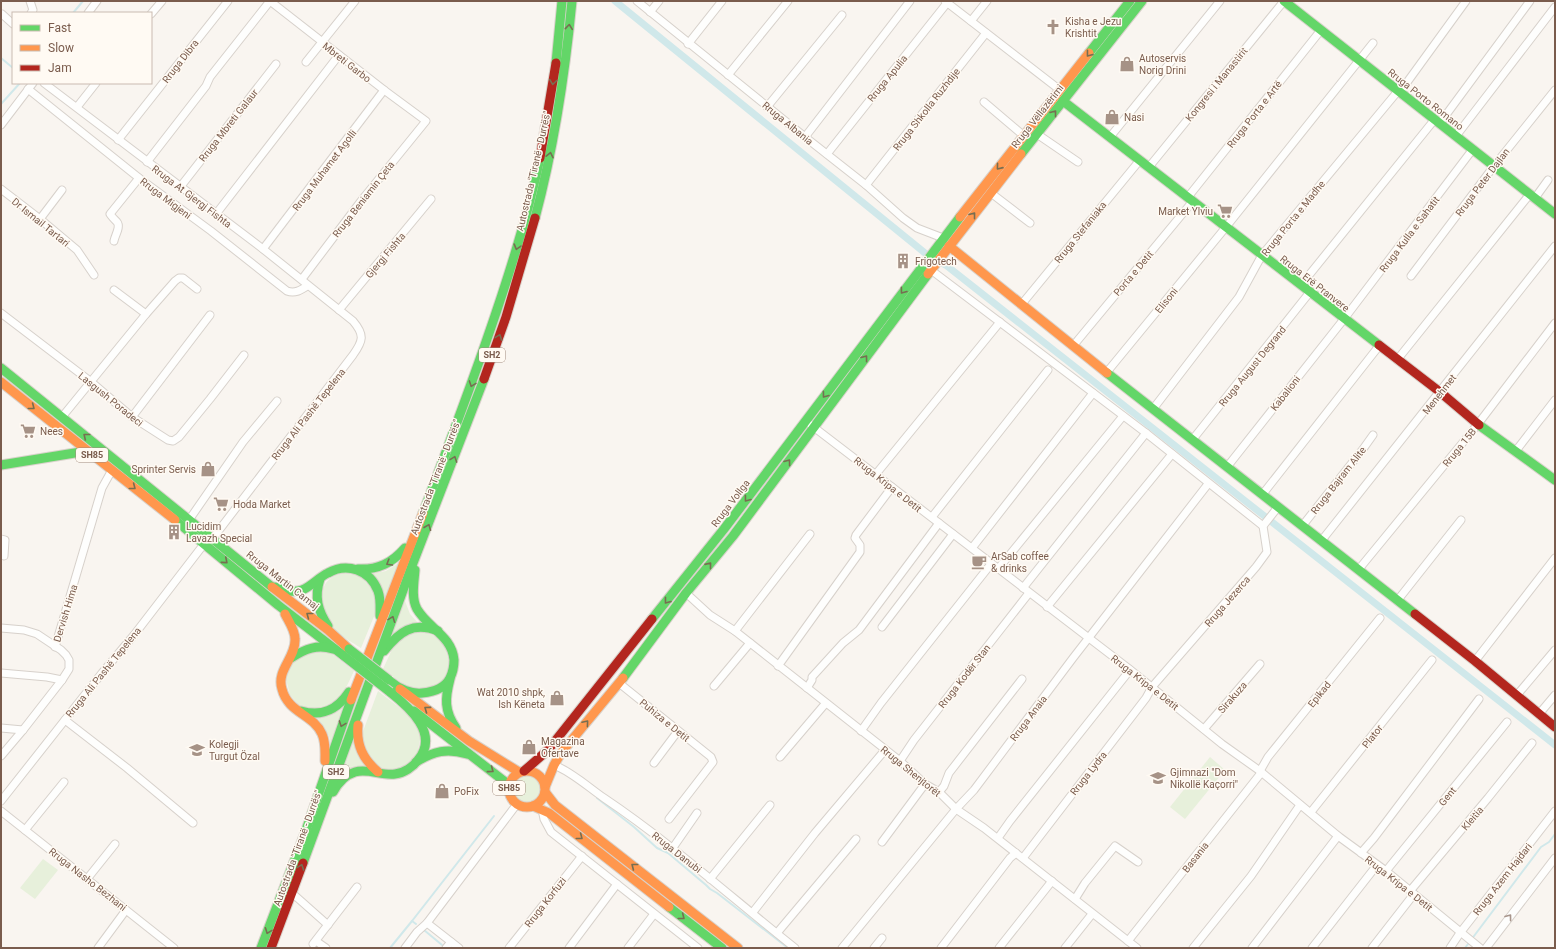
<svg xmlns="http://www.w3.org/2000/svg" width="1556" height="949" font-family="Roboto,sans-serif">
  <style>
    .green { fill: #e7f0db }
    .lines { fill: none; stroke-linecap: round; stroke-linejoin: round }
    .stream { stroke: #d0e8ea; stroke-width: 2 }
    .canal { stroke: #d0e8ea; stroke-width: 7 }
    .street-casing { stroke: #d7d1cb; stroke-width: 9 }
    .fast-casing { stroke: #d9d2cb; stroke-width: 11 }
    .slow-casing { stroke: #d9d2cb; stroke-width: 11 }
    .jam-casing { stroke: #d9d2cb; stroke-width: 11 }
    .street { stroke: #fefefd; stroke-width: 7 }
    .fast { stroke: #63d668; stroke-width: 9 }
    .slow { stroke: #ff974d; stroke-width: 9 }
    .jam { stroke: #b3261e; stroke-width: 9 }
    .fast-bridge-casing { stroke: #dad1cc; stroke-width: 11; stroke-linecap: butt }
    .fast-bridge { stroke: #63d668; stroke-width: 9 }
    .oneway { stroke: #776e51 }
    .oneway2 { stroke: #a8958b }
    .labels { text-anchor: middle; stroke-width: 3; stroke-linejoin: round; paint-order: stroke }
    .shield { fill: #fffaf3; stroke: #a28b7f; stroke-width: 1 }
    .shield-label { font-size: 9px; font-weight: bold; fill: #7a5c4d }
    .poi-label { font-size: 10px; fill: #7a5c4d; stroke: #fffaf3; text-anchor: start }
    .street-label { font-size: 10px; fill: #7a5c4d; stroke: #fffaf3 }
  </style>
  <rect width="100%" height="100%" fill="#f9f5f0"/>
  <g class="green">
    <polygon points="400,562 385,601 371,574 386,571"/>
    <path d="M344 573 360 576 375 592V614L361 648 327 627 318 613C322 593 320 578 344 573Z"/>
    <polygon points="405,601 410,614 419,624 391,635"/>
    <polygon points="417,629 443,639 450,665 443,680 428,689 406,686 383,669 395,643"/>
    <polygon points="325,651 335,656 354,671 342,696 324,709 302,707 297,703 290,695 286,679 291,664 303,653"/>
    <polygon points="378,691 409,715 421,734 417,756 399,769 382,769 368,759 362,734"/>
    <polygon points="346,705 331,745 329,736 317,717"/>
    <polygon points="354,739 368,767 339,779"/>
    <polygon points="1210,757 1225,770 1185,819 1170,807"/>
    <circle cx="527" cy="789" r="13"/>
    <polygon points="43,859 58,870 35,899 20,888"/>
  </g>
  <g class="lines">
    <g class="stream">
      <polyline points="73,13 83,1"/>
      <polyline points="1,58 13,68"/>
      <polyline points="1,104 20,83"/>
      <polyline points="597,798 634,827 657,848 668,853 706,885 710,889 717,893 788,948"/>
      <polyline points="412,921 494,816"/>
      <polyline points="424,930 442,945"/>
      <polyline points="390,948 412,921 416,924"/>
      <polyline points="1465,948 1541,847 1549,842 1555,834"/>
    </g>
    <polyline class="canal" points="615,1 925,253 947,266 1555,745"/>
    <g class="street-casing">
      <g id="street">
        <polyline points="30,1 33,10 31,13"/>
        <polyline points="270,1 384,90 426,121 361,201 302,279"/>
        <polyline points="637,1 805,137 866,185 903,218 917,228 943,238"/>
        <polyline points="945,1 1060,90"/>
        <polyline points="650,12 659,1"/>
        <polyline points="88,13 97,1"/>
        <polyline points="2,14 13,24"/>
        <polyline points="151,14 162,1"/>
        <polyline points="971,21 987,1"/>
        <polyline points="688,44 722,1"/>
        <polyline points="306,62 355,1"/>
        <polyline points="728,75 788,1"/>
        <path d="M44 83 263 249 353 321C365 335 363 341 353 355L213 538"/>
        <path d="M28 89 139 178 211 231 287 291C295 294 301 290 307 286"/>
        <polyline points="1400,92 1466,1"/>
        <polyline points="984,102 1024,136"/>
        <polyline points="77,107 96,83"/>
        <polyline points="767,107 842,15"/>
        <polyline points="1440,123 1530,1"/>
        <polyline points="1,125 33,83"/>
        <polyline points="1037,134 1078,162"/>
        <polyline points="1456,136 1555,7"/>
        <polyline points="805,137 910,1"/>
        <polyline points="1110,137 1220,1"/>
        <polyline points="118,140 228,1"/>
        <polyline points="827,154 947,3"/>
        <polyline points="147,162 206,86 210,77 270,1"/>
        <polyline points="1149,167 1284,1"/>
        <polyline points="866,185 986,33"/>
        <polyline points="181,186 276,64"/>
        <polyline points="1,189 40,219 77,250 94,275"/>
        <polyline points="991,193 1030,223"/>
        <polyline points="1188,197 1321,30"/>
        <polyline points="1535,198 1548,180"/>
        <polyline points="216,214 339,55"/>
        <polyline points="40,219 62,190"/>
        <path d="M114 241C115 235 121 227 117 222 114 219 112 217 110 214L139 178"/>
        <polyline points="263,249 384,90"/>
        <polyline points="931,270 1146,433 1263,526"/>
        <polyline points="1411,276 1494,166 1555,90"/>
        <polyline points="1301,285 1435,119"/>
        <polyline points="114,290 146,314"/>
        <polyline points="1021,305 1140,160"/>
        <polyline points="339,310 431,199"/>
        <polyline points="1,313 90,381 132,417 168,440 173,441 179,437 210,399 244,355"/>
        <polyline points="1073,346 1193,201"/>
        <polyline points="1397,360 1530,194"/>
        <polyline points="1107,372 1226,227 1373,43"/>
        <polyline points="1153,409 1239,297 1262,255 1398,91"/>
        <polyline points="62,417 146,314 175,281 179,278 183,278 197,289"/>
        <polyline points="132,417 210,315"/>
        <polyline points="811,425 1128,668 1222,744 1260,771 1338,836 1386,871 1480,948"/>
        <polyline points="1193,439 1310,292"/>
        <polyline points="1515,452 1555,400"/>
        <polyline points="1227,467 1344,319 1473,149"/>
        <polyline points="876,474 1000,322"/>
        <polyline points="1262,495 1379,346"/>
        <polyline points="932,517 1048,370"/>
        <polyline points="189,520 243,442 277,401"/>
        <polyline points="1303,525 1363,449 1373,435"/>
        <polyline points="1,539 5,540 4,556"/>
        <polyline points="1322,540 1555,246"/>
        <polyline points="972,548 1093,393"/>
        <polyline points="998,569 1123,416"/>
        <polyline points="1359,569 1478,424 1555,323"/>
        <polyline points="1023,588 1146,433"/>
        <polyline points="686,593 710,615 735,631 900,761 925,784 939,792 956,809 984,828 1137,948"/>
        <polyline points="1397,601 1461,520"/>
        <polyline points="1047,607 1172,454"/>
        <polyline points="882,627 953,534"/>
        <polyline points="1,628 24,630 37,634 61,650 66,655 69,660 69,669 62,680 23,730 1,756"/>
        <polyline points="735,631 810,534"/>
        <polyline points="55,647 102,488 112,470"/>
        <polyline points="1475,661 1555,558"/>
        <polyline points="778,666 860,552 860,545 855,538 856,535 892,487"/>
        <polyline points="1,673 47,677 62,680"/>
        <polyline points="619,683 711,757 713,762 669,819"/>
        <polyline points="714,686 750,643"/>
        <polyline points="807,688 812,680 812,677 843,643 859,630 939,523"/>
        <polyline points="1517,695 1555,650"/>
        <polyline points="1539,714 1555,695"/>
        <polyline points="65,720 127,768 193,823"/>
        <polyline points="1,728 23,730"/>
        <polyline points="1204,729 1260,664"/>
        <polyline points="861,731 881,703 991,564"/>
        <polyline points="780,757 825,704 827,704"/>
        <polyline points="900,761 914,740 1029,593"/>
        <polyline points="654,763 678,731"/>
        <path d="M554 765C572 772 588 787 604 798 671 843 732 898 795 948"/>
        <polyline points="1260,771 1268,757 1380,618"/>
        <polyline points="939,792 944,786 949,773 1022,679"/>
        <polyline points="1,801 102,673 134,635 204,544"/>
        <polyline points="542,809 544,819 551,832 698,948"/>
        <polyline points="1,811 174,948"/>
        <polyline points="1311,812 1432,660"/>
        <polyline points="25,830 64,782"/>
        <polyline points="998,838 1010,821 1130,670"/>
        <polyline points="882,842 925,784"/>
        <polyline points="672,849 697,813"/>
        <polyline points="1361,853 1374,838 1479,699"/>
        <polyline points="1023,858 1146,698 1152,687 1256,567 1267,552 1263,526 1278,507"/>
        <polyline points="1386,871 1507,722"/>
        <polyline points="87,879 115,844"/>
        <polyline points="710,879 770,805"/>
        <polyline points="1410,891 1488,798 1532,743"/>
        <polyline points="292,893 328,925"/>
        <polyline points="1075,899 1085,883 1115,846 1138,862"/>
        <polyline points="753,912 815,833 885,750"/>
        <polyline points="427,923 459,948"/>
        <polyline points="777,933 856,839"/>
        <polyline points="316,941 326,948"/>
        <polyline points="1128,941 1261,773"/>
        <polyline points="313,944 357,887"/>
        <polyline points="98,948 126,910"/>
        <polyline points="405,948 417,932 427,923 517,804"/>
        <polyline points="446,948 451,942"/>
        <polyline points="509,948 582,856"/>
        <polyline points="569,948 617,884"/>
        <polyline points="628,948 654,914"/>
        <polyline points="842,948 956,809 974,790 1073,658 1208,484"/>
        <polyline points="874,948 882,938"/>
        <polyline points="941,948 1010,858 1016,853"/>
        <polyline points="999,948 1052,881"/>
        <polyline points="1065,948 1092,914"/>
        <polyline points="1193,948 1251,876 1300,805"/>
        <polyline points="1252,948 1338,836"/>
        <polyline points="1312,948 1377,865"/>
        <polyline points="1372,948 1414,894"/>
        <polyline points="1450,948 1460,933 1555,811"/>
        <polyline points="1486,948 1555,858"/>
      </g>
    </g>
    <g class="fast-casing">
      <g id="fast">
        <polyline points="1284,1 1555,214"/>
        <polyline points="1089,53 1130,1"/>
        <polyline points="556,63 562,1"/>
        <polyline points="1063,101 1379,345"/>
        <polyline points="1021,154 1142,1"/>
        <path d="M535 218C554 147 565 74 572 1"/>
        <polyline points="1,368 272,587"/>
        <polyline points="1107,373 1415,614"/>
        <polyline points="1479,425 1555,480"/>
        <polyline points="1,465 87,451"/>
        <path d="M423 513C445 455 467 397 487 339 508 279 527 220 540 158"/>
        <polyline points="175,520 278,605 344,656"/>
        <path d="M358 569C378 570 392 563 405 548"/>
        <path d="M320 579C314 597 318 611 328 626"/>
        <path d="M275 587C284 590 293 593 302 590 312 586 319 577 328 573 347 562 370 570 378 591 381 599 380 608 380 616"/>
        <polyline points="652,619 724,529 960,217"/>
        <path d="M384 651C399 632 413 621 438 631"/>
        <path d="M291 658C305 649 317 644 333 649"/>
        <polyline points="623,678 686,593 733,536 928,274"/>
        <path d="M450 679C445 698 444 711 456 728"/>
        <path d="M391 682C399 689 411 694 422 693 433 692 445 688 450 678 453 672 454 666 454 660 452 636 428 628 417 609 411 598 414 582 415 570"/>
        <path d="M301 711C322 717 337 710 349 692"/>
        <polyline points="414,711 509,785"/>
        <path d="M416 762C434 751 447 748 467 754"/>
        <path d="M333 792C338 783 345 775 355 772 368 768 382 776 395 774 404 773 413 767 418 760 440 734 409 707 390 692"/>
        <polyline points="303,863 413,563 484,379"/>
        <polyline points="669,907 722,948"/>
        <polyline points="261,948 305,833 351,700"/>
      </g>
    </g>
    <g class="slow-casing">
      <g id="slow">
        <polyline points="960,217 1089,53"/>
        <polyline points="949,246 1107,373"/>
        <polyline points="928,274 1021,154"/>
        <polyline points="1,382 175,520"/>
        <polyline points="272,587 328,630 349,649"/>
        <path d="M285 614C289 622 295 630 295 639 296 658 276 670 282 689 288 713 313 714 322 734 326 743 325 752 325 761"/>
        <polyline points="400,689 469,741 519,772"/>
        <polyline points="351,700 423,513"/>
        <path d="M358 725C356 745 363 759 378 772"/>
        <circle cx="527" cy="789" r="18"/>
        <polyline points="545,787 554,765 561,753 623,678"/>
        <polyline points="545,792 555,805 738,948"/>
        <polyline points="533,806 549,813 669,907"/>
      </g>
    </g>
    <g class="jam-casing">
      <g id="jam">
        <polyline points="540,158 556,63"/>
        <polyline points="1379,345 1440,392 1479,425"/>
        <polyline points="484,379 506,317 535,218"/>
        <polyline points="1415,614 1475,661 1555,727"/>
        <polyline points="524,771 548,750 652,619"/>
        <polyline points="271,948 303,863"/>
      </g>
    </g>
    <use href="#street" class="street"/>
    <use href="#fast" class="fast"/>
    <use href="#slow" class="slow"/>
    <use href="#jam" class="jam"/>
    <g class="fast-bridge-casing">
      <g id="fast-bridge">
        <polyline points="349,649 389,680"/>
        <polyline points="344,656 390,692"/>
      </g>
    </g>
    <use href="#fast-bridge" class="fast-bridge"/>
  </g>
  <defs><path id="oneway-chevron" d="M-2-3.5L2.5 0L-2 3.5" fill="none" stroke-width="1.6" stroke-linecap="round" stroke-linejoin="round"/></defs>
  <g class="oneway">
    <use href="#oneway-chevron" transform="translate(569 27) rotate(-84)"/>
    <use href="#oneway-chevron" transform="translate(1089 54) rotate(128)"/>
    <use href="#oneway-chevron" transform="translate(553 82) rotate(98)"/>
    <use href="#oneway-chevron" transform="translate(1054 113) rotate(-52)"/>
    <use href="#oneway-chevron" transform="translate(550 155) rotate(-78)"/>
    <use href="#oneway-chevron" transform="translate(999 167) rotate(129)"/>
    <use href="#oneway-chevron" transform="translate(973 215) rotate(-52)"/>
    <use href="#oneway-chevron" transform="translate(517 247) rotate(106)"/>
    <use href="#oneway-chevron" transform="translate(903 291) rotate(127)"/>
    <use href="#oneway-chevron" transform="translate(499 337) rotate(-70)"/>
    <use href="#oneway-chevron" transform="translate(865 358) rotate(-53)"/>
    <use href="#oneway-chevron" transform="translate(472 384) rotate(110)"/>
    <use href="#oneway-chevron" transform="translate(825 395) rotate(127)"/>
    <use href="#oneway-chevron" transform="translate(32 407) rotate(38)"/>
    <use href="#oneway-chevron" transform="translate(86 436) rotate(-141)"/>
    <use href="#oneway-chevron" transform="translate(454 459) rotate(-70)"/>
    <use href="#oneway-chevron" transform="translate(788 462) rotate(-53)"/>
    <use href="#oneway-chevron" transform="translate(133 487) rotate(38)"/>
    <use href="#oneway-chevron" transform="translate(747 499) rotate(127)"/>
    <use href="#oneway-chevron" transform="translate(428 527) rotate(-68)"/>
    <use href="#oneway-chevron" transform="translate(225 561) rotate(40)"/>
    <use href="#oneway-chevron" transform="translate(389 563) rotate(149)"/>
    <use href="#oneway-chevron" transform="translate(709 565) rotate(-51)"/>
    <use href="#oneway-chevron" transform="translate(667 601) rotate(128)"/>
    <use href="#oneway-chevron" transform="translate(309 615) rotate(-143)"/>
    <use href="#oneway-chevron" transform="translate(392 619) rotate(-69)"/>
    <use href="#oneway-chevron" transform="translate(427 709) rotate(-144)"/>
    <use href="#oneway-chevron" transform="translate(586 723) rotate(-50)"/>
    <use href="#oneway-chevron" transform="translate(342 724) rotate(110)"/>
    <use href="#oneway-chevron" transform="translate(491 770) rotate(37)"/>
    <use href="#oneway-chevron" transform="translate(580 837) rotate(38)"/>
    <use href="#oneway-chevron" transform="translate(634 866) rotate(-142)"/>
    <use href="#oneway-chevron" transform="translate(301 867) rotate(-70)"/>
    <use href="#oneway-chevron" transform="translate(682 917) rotate(38)"/>
    <use href="#oneway-chevron" transform="translate(268 931) rotate(111)"/>
  </g>
  <use class="oneway2" href="#oneway-chevron" transform="translate(1509 917) rotate(-53)"/>
  <defs>
    <g id="church-bare" transform="scale(1.2)"><path d="M-1.2-6h2.4v3.5h3.3v2.4h-3.3V6h-2.4V-.1h-3.3v-2.4h3.3Z" fill="#a69286" stroke="#fffaf3" stroke-width="2.5" paint-order="stroke"/></g>
    <g id="shop-bare" transform="scale(1.2)"><path d="M-5-2.5h2.3a2.7 3.5 0 0 1 5.4 0H5L5.5 6h-11ZM-1.5-2.5h3a1.5 2.3 0 0 0-3 0Z" fill="#a69286" stroke="#fffaf3" stroke-width="2.5" paint-order="stroke"/></g>
    <g id="supermarket-bare" transform="scale(1.2)"><path d="M-6-5.5h2.5l.6 2H6L4.5 2H-2.5L-4.4-4H-6ZM-1.5 3.2a1.3 1.3 0 1 0 .1 0ZM3 3.2a1.3 1.3 0 1 0 .1 0Z" fill="#a69286" stroke="#fffaf3" stroke-width="2.5" paint-order="stroke"/></g>
    <g id="building-bare" transform="scale(1.2)"><path d="M-4-6H4V6H1V3H-1V6H-4ZM-2.5-4.3h1.7v1.8h-1.7ZM.8-4.3h1.7v1.8H.8ZM-2.5-1h1.7V.8h-1.7ZM.8-1h1.7V.8H.8Z" fill="#a69286" stroke="#fffaf3" stroke-width="2.5" paint-order="stroke"/></g>
    <g id="cafe-bare" transform="scale(1.2)"><path d="M-5.5-4.5H6V0H3Q3 3.5 0 3.5H-2.5Q-5.5 3.5-5.5 0ZM3-3.2v2h1.7v-2ZM-6 4.5H4V6H-6Z" fill="#a69286" stroke="#fffaf3" stroke-width="2.5" paint-order="stroke"/></g>
    <g id="school-bare" transform="scale(1.2)"><path d="M0-5L7-2L0 1L-7-2ZM-4 1L0 2.5L4 1V4Q0 6-4 4Z" fill="#a69286" stroke="#fffaf3" stroke-width="2.5" paint-order="stroke"/></g>
  </defs>
  <g fill-rule="evenodd">
    <use href="#church-bare" x="1053" y="27"/>
    <use href="#shop-bare" x="1127" y="64"/>
    <use href="#shop-bare" x="1112" y="117"/>
    <use href="#supermarket-bare" x="1225" y="211"/>
    <use href="#building-bare" x="903" y="261"/>
    <use href="#supermarket-bare" x="28" y="431"/>
    <use href="#shop-bare" x="208" y="469"/>
    <use href="#supermarket-bare" x="221" y="504"/>
    <use href="#building-bare" x="174" y="532"/>
    <use href="#cafe-bare" x="979" y="562"/>
    <use href="#shop-bare" x="557" y="698"/>
    <use href="#shop-bare" x="529" y="747"/>
    <use href="#school-bare" x="197" y="750"/>
    <use href="#school-bare" x="1158" y="778"/>
    <use href="#shop-bare" x="442" y="791"/>
  </g>
  <g class="labels">
    <g class="shield">
      <rect x="479" y="348" width="26" height="14" rx="3"/>
      <rect x="76" y="448" width="32" height="14" rx="3"/>
      <rect x="323" y="765" width="26" height="14" rx="3"/>
      <rect x="493" y="781" width="32" height="14" rx="3"/>
    </g>
    <g class="shield-label">
      <text x="492" y="358">SH2</text>
      <text x="92" y="458">SH85</text>
      <text x="336" y="775">SH2</text>
      <text x="509" y="791">SH85</text>
    </g>
    <g class="poi-label">
      <text x="1065" y="25">Kisha e Jezu<tspan x="1065" dy="12">Krishtit</tspan></text>
      <text x="1139" y="62">Autoservis<tspan x="1139" dy="12">Norig Drini</tspan></text>
      <text x="1124" y="121">Nasi</text>
      <text x="1213" y="215" text-anchor="end">Market Ylviu</text>
      <text x="915" y="265">Frigotech</text>
      <text x="40" y="435">Nees</text>
      <text x="196" y="473" text-anchor="end">Sprinter Servis</text>
      <text x="233" y="508">Hoda Market</text>
      <text x="186" y="530">Lucidim<tspan x="186" dy="12">Lavazh Special</tspan></text>
      <text x="991" y="560">ArSab coffee<tspan x="991" dy="12">&amp; drinks</tspan></text>
      <text x="545" y="696" text-anchor="end">Wat 2010 shpk,<tspan x="545" dy="12">Ish Këneta</tspan></text>
      <text x="541" y="745">Magazina<tspan x="541" dy="12">Ofertave</tspan></text>
      <text x="209" y="748">Kolegji<tspan x="209" dy="12">Turgut Özal</tspan></text>
      <text x="1170" y="776">Gjimnazi "Dom<tspan x="1170" dy="12">Nikollë Kaçorri"</tspan></text>
      <text x="454" y="795">PoFix</text>
    </g>
    <g class="street-label">
      <text transform="translate(180 61) rotate(-52)" y="4">Rruga Dibra</text>
      <text transform="translate(347 62) rotate(38)" y="4">Mbreti Garbo</text>
      <text transform="translate(887 78) rotate(-51)" y="4">Rruga Apulia</text>
      <text transform="translate(1216 84) rotate(-51)" y="4">Kongresi i Manastirit</text>
      <text transform="translate(1426 99) rotate(38)" y="4">Rruga Porto Romano</text>
      <text transform="translate(926 109) rotate(-52)" y="4">Rruga Shkolla Ruzhdije</text>
      <text transform="translate(1254 114) rotate(-52)" y="4">Rruga Porta e Artë</text>
      <text transform="translate(1037 116) rotate(-52)" y="4">Rruga Vëllazërimi</text>
      <text transform="translate(788 123) rotate(39)" y="4">Rruga Albania</text>
      <text transform="translate(228 125) rotate(-52)" y="4">Rruga Mbreti Galaur</text>
      <text transform="translate(324 170) rotate(-53)" y="4">Rruga Muhamet Agolli</text>
      <text transform="translate(533 171) rotate(-77)" y="4">Autostrada "Tiranë - Durrës"</text>
      <text transform="translate(1482 182) rotate(-53)" y="4">Rruga Peter Dajlan</text>
      <text transform="translate(192 196) rotate(37)" y="4">Rruga At Gjergj Fishta</text>
      <text transform="translate(166 198) rotate(37)" y="4">Rruga Migjeni</text>
      <text transform="translate(363 199) rotate(-52)" y="4">Rruga Beniamin Çeta</text>
      <text transform="translate(1293 218) rotate(-51)" y="4">Rruga Porta e Madhe</text>
      <text transform="translate(41 222) rotate(39)" y="4">Dr Ismail Tartari</text>
      <text transform="translate(1080 232) rotate(-51)" y="4">Rruga Stefaniaka</text>
      <text transform="translate(1409 234) rotate(-53)" y="4">Rruga Kulla e Sahatit</text>
      <text transform="translate(385 255) rotate(-50)" y="4">Gjergj Fishta</text>
      <text transform="translate(1133 273) rotate(-50)" y="4">Porta e Detit</text>
      <text transform="translate(1315 283) rotate(38)" y="4">Rruga Erë Pranvere</text>
      <text transform="translate(1166 300) rotate(-51)" y="4">Elisoni</text>
      <text transform="translate(1252 366) rotate(-51)" y="4">Rruga August Degrand</text>
      <text transform="translate(1285 393) rotate(-52)" y="4">Kabalioni</text>
      <text transform="translate(1439 394) rotate(-52)" y="4">Menehmet</text>
      <text transform="translate(111 399) rotate(39)" y="4">Lasgush Poradeci</text>
      <text transform="translate(308 414) rotate(-52)" y="4">Rruga Ali Pashë Tepelena</text>
      <text transform="translate(1459 447) rotate(-51)" y="4">Rruga 15B</text>
      <text transform="translate(435 477) rotate(-69)" y="4">Autostrada "Tiranë - Durrës"</text>
      <text transform="translate(1338 480) rotate(-52)" y="4">Rruga Bajram Alite</text>
      <text transform="translate(888 484) rotate(38)" y="4">Rruga Kripa e Detit</text>
      <text transform="translate(730 503) rotate(-53)" y="4">Rruga Vollga</text>
      <text transform="translate(283 580) rotate(38)" y="4">Rruga Martin Camaj</text>
      <text transform="translate(1227 601) rotate(-49)" y="4">Rruga Jezerca</text>
      <text transform="translate(65 613) rotate(-73)" y="4">Dervish Hima</text>
      <text transform="translate(103 672) rotate(-51)" y="4">Rruga Ali Pashë Tepelena</text>
      <text transform="translate(964 676) rotate(-52)" y="4">Rruga Kodër Stan</text>
      <text transform="translate(1145 682) rotate(38)" y="4">Rruga Kripa e Detit</text>
      <text transform="translate(1319 694) rotate(-51)" y="4">Epikad</text>
      <text transform="translate(1232 697) rotate(-49)" y="4">Sirakuza</text>
      <text transform="translate(1028 718) rotate(-53)" y="4">Rruga Anaia</text>
      <text transform="translate(665 720) rotate(39)" y="4">Puhiza e Detit</text>
      <text transform="translate(1372 736) rotate(-52)" y="4">Plator</text>
      <text transform="translate(911 771) rotate(39)" y="4">Rruga Shenjtorët</text>
      <text transform="translate(1088 773) rotate(-52)" y="4">Rruga Lydra</text>
      <text transform="translate(1447 796) rotate(-51)" y="4">Gent</text>
      <text transform="translate(1472 818) rotate(-50)" y="4">Kleitia</text>
      <text transform="translate(297 848) rotate(-70)" y="4">Autostrada "Tiranë - Durrës"</text>
      <text transform="translate(677 852) rotate(38)" y="4">Rruga Danubi</text>
      <text transform="translate(1195 857) rotate(-52)" y="4">Basania</text>
      <text transform="translate(88 879) rotate(38)" y="4">Rruga Nasho Bezhani</text>
      <text transform="translate(1502 879) rotate(-52)" y="4">Rruga Azem Hajdari</text>
      <text transform="translate(1399 883) rotate(38)" y="4">Rruga Kripa e Detit</text>
      <text transform="translate(545 902) rotate(-52)" y="4">Rruga Korfuzi</text>
    </g>
  </g>
  <rect width="1556" height="949" fill="none" stroke="#7a5c4d" stroke-width="4"/>
  <rect x="12" y="12" width="140" height="72" fill="#fffaf3" stroke="#cabbb1"/>
  <rect x="20" y="25" width="20" height="6" fill="#63d668" stroke="#cabbb1"/>
  <text x="48" y="32" font-size="12" fill="#7a5c4d">Fast</text>
  <rect x="20" y="45" width="20" height="6" fill="#ff974d" stroke="#cabbb1"/>
  <text x="48" y="52" font-size="12" fill="#7a5c4d">Slow</text>
  <rect x="20" y="65" width="20" height="6" fill="#b3261e" stroke="#cabbb1"/>
  <text x="48" y="72" font-size="12" fill="#7a5c4d">Jam</text>
</svg>
